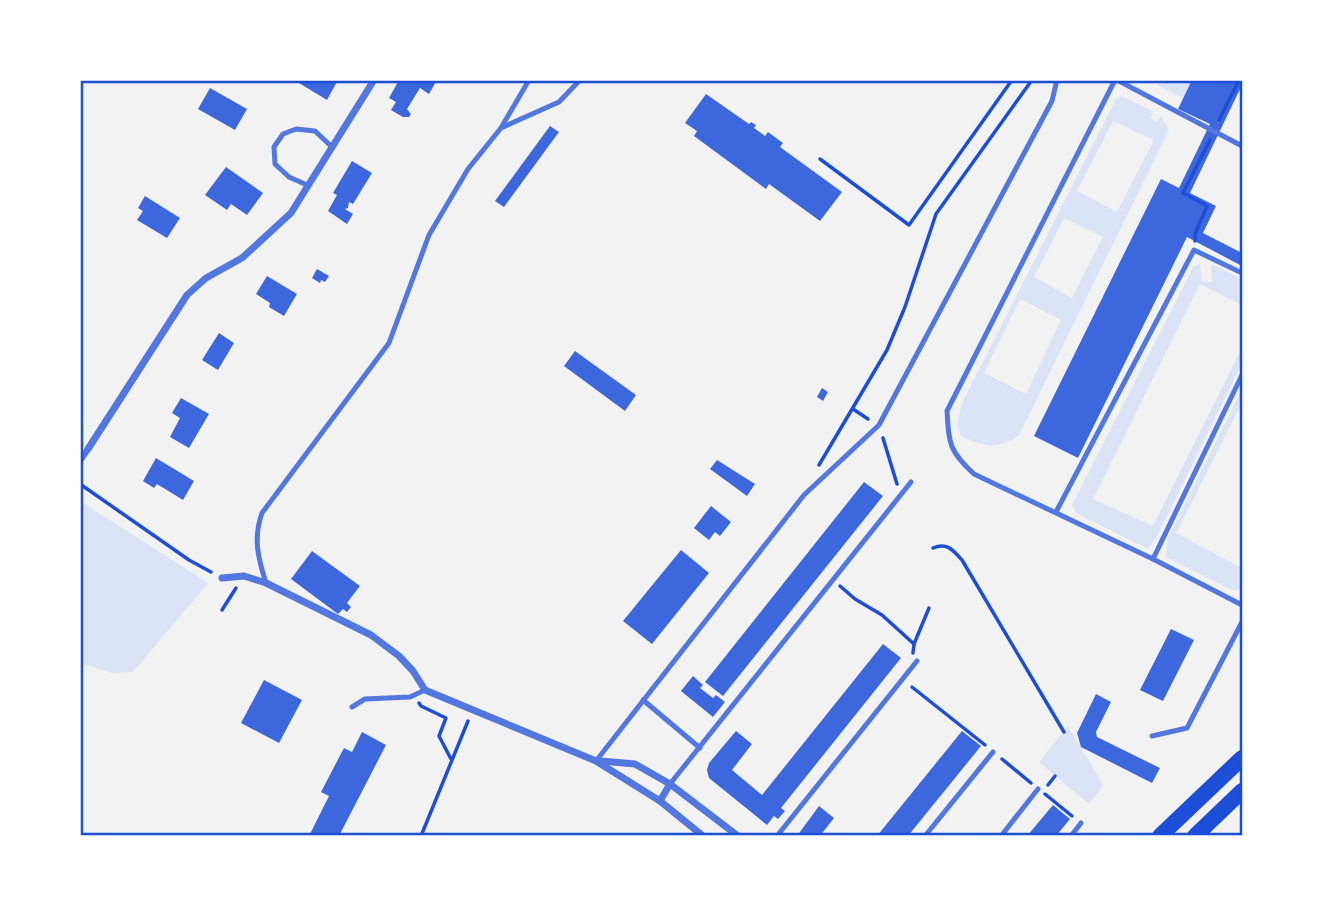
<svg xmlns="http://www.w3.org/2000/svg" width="1323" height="916" font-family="'DejaVu Sans',sans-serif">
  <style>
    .green { fill: #dbe4f7; fill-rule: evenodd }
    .building { fill: #3d67dc }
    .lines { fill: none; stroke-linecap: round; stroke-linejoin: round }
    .path { stroke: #1d4ed8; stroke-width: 3.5 }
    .service { stroke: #5277de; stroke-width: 5 }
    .pedestrian { stroke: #5277de; stroke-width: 6 }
    .minor { stroke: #5277de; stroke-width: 7 }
    .primary { stroke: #1d4ed8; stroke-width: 16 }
    .neatline { fill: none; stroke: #1d4ed8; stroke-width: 2.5 }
  </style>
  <rect width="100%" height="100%" fill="#f2f2f2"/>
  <g class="green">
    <polygon points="1159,81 1192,81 1183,98 1157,85"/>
    <path d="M1121 96 1153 111 1151 118 1157 122 1161 116 1169 130 1019 435C999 450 982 447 961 436L957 425 962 403 1116 99ZM1113 121 1154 140 1117 212 1077 191ZM1064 218 1103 237 1072 298 1034 277ZM1020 299 1061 320 1026 394 984 373Z"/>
    <polygon points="1200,264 1202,282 1212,282 1211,264 1242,279 1242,305 1200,284 1093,499 1153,526 1242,348 1242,363 1158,535 1148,549 1076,513 1072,505 1194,266"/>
    <polygon points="1242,389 1242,403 1176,533 1242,568 1242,589 1232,590 1166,557 1168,538"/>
    <polygon points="80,501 208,583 133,672 112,673 81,663"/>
    <polygon points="1068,726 1103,785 1089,804 1039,762"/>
  </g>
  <g class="building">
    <polygon points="294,80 338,80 327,100"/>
    <polygon points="399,80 437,80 429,94 420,88 407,109 411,114 409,117 403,117 391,110 396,102 389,98"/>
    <polygon points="1192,80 1242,80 1242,85 1190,193 1216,206 1203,233 1242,253 1242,266 1187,237 1078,458 1034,436 1161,179 1179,188 1210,124 1178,109"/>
    <polygon points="210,88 247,109 235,130 198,109"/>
    <polygon points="706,94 749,124 751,122 756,125 754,128 765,136 768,132 783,143 780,147 842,192 820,221 769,184 766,189 694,136 697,131 685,123"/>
    <polygon points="550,126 559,132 504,207 495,201"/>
    <polygon points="352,161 372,173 353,204 349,202 348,208 345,209 353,214 347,224 328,211 337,195 333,193"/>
    <polygon points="226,167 263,193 247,215 231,204 227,210 205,195"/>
    <polygon points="145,196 180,218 167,238 137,220 143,211 138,208"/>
    <polygon points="317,269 329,276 325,282 321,280 320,283 312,278"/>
    <polygon points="267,276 297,294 284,316 269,307 270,303 256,294"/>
    <polygon points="219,333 234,343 218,370 202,360"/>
    <polygon points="575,351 636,395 625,411 564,366"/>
    <polygon points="822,388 828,392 823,401 817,397"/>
    <polygon points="181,398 209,414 189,448 170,437 180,418 172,413"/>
    <polygon points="156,458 194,481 183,500 157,484 154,488 143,481"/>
    <polygon points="717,460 755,484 747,496 710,469"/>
    <polygon points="864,482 883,496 723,696 705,682"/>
    <polygon points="711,506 731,522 720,536 715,532 709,540 694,528"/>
    <polygon points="681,550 709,573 652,644 623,621"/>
    <polygon points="312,551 360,586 347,603 351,607 347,612 343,609 338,614 291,579"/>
    <polygon points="1171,629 1194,640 1163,701 1140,690"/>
    <polygon points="883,644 901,658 781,808 785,811 778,819 774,816 767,825 709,778 707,770 709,763 736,731 752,744 732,770 762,795"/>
    <polygon points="693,676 703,685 700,688 713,698 716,695 725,702 713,717 681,691"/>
    <polygon points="264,680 302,700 279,743 241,723"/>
    <polygon points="1096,694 1111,702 1096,732 1097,737 1160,768 1152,783 1081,747 1077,733"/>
    <polygon points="962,731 981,746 908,836 877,836"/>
    <polygon points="362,732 386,745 339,836 309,836 329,796 321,792 344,748 352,752"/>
    <polygon points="1053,805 1070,819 1056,836 1027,836"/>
    <polygon points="819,806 834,818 820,836 797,836"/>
  </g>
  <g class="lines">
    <g class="path">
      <polyline points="1219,120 1239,80"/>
      <polyline points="820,159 909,225 1012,80"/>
      <polyline points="1195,241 1195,234 1207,206 1183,193 1210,140"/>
      <polyline points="853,409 868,419"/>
      <polyline points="883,438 897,484"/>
      <polyline points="819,465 887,350 905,307 936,214 1032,80"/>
      <polyline points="80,484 189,560 211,572"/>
      <path d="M933 548C947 542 953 550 962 560L1064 732"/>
      <polyline points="840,586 855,599 882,615 914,644"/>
      <polyline points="222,610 236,588"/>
      <polyline points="913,653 914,644 929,608"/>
      <polyline points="912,687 985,745"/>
      <polyline points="419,703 421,706 446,718 439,736 451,759"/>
      <polyline points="1002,759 1031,783"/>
      <polyline points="1048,785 1055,776"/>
      <polyline points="1045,794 1072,816"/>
      <polyline points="421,836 468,721"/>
    </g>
    <g class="service">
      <path d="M1115 80 947 411C949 444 949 451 974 474L1153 559 1242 605"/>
      <polyline points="1117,80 1242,146"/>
      <polyline points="501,128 559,102 580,80"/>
      <polyline points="307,185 289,177 275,164 274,147 283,134 296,129 315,131 332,147"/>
      <polyline points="1056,512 1194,250 1242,273"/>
      <polyline points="1153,559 1242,375"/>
      <path d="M266 583C258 558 253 538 262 513L389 343 429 235 468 169 501 128 529 80"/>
      <polyline points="643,700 700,748"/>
      <polyline points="352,707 365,699 410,697 425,690"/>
      <polyline points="1152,736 1187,728 1242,622"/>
      <polyline points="596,761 804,495 879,425 1052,101 1057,80"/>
      <polyline points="670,784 911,482"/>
      <polyline points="777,836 917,661"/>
      <polyline points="925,836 993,752"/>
      <polyline points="1001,836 1038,789"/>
      <polyline points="1071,836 1081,823"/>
    </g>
    <polyline class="pedestrian" points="80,461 88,449"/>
    <g class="minor">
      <polyline points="88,449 187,295 206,278 242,258 291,213 374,80"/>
      <polyline points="222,578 244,576 266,583 371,635 399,656 413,671 425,690 596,761 660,801 703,836"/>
      <polyline points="601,761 635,764 670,784 738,836"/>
      <polyline points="660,801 670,784"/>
    </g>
    <g class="primary">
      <polyline points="1160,836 1242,758"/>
      <polyline points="1195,836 1242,791"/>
    </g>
  </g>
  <rect width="1323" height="916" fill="none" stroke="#ffffff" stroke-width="164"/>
  <rect x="82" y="82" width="1159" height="752" class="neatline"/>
</svg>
